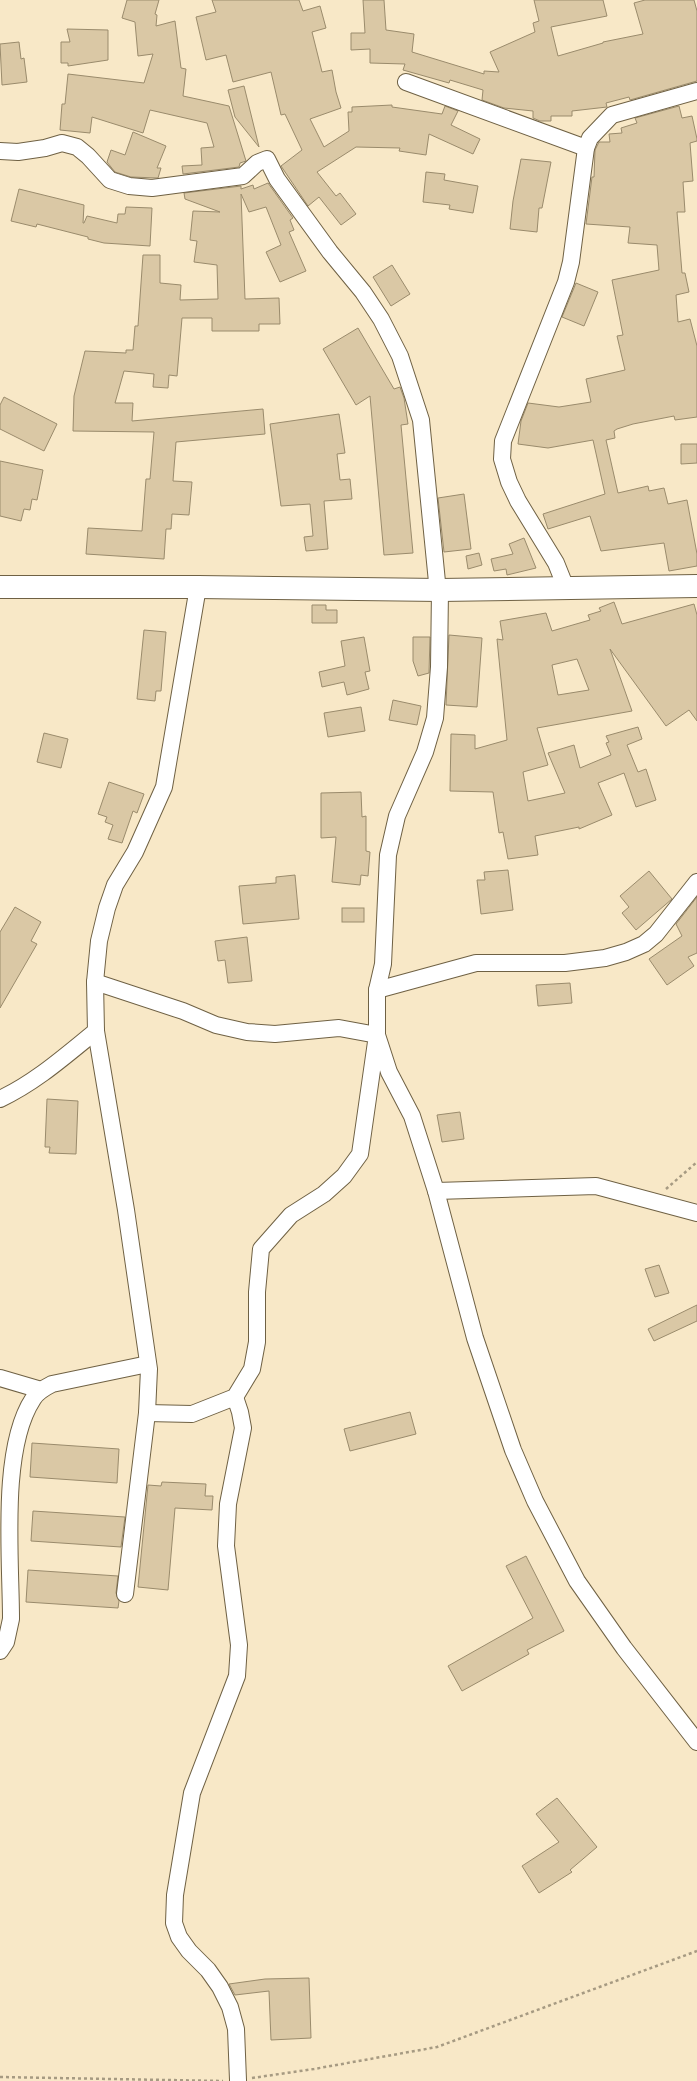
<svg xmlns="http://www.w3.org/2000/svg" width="697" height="2081" font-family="Inter,sans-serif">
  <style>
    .building { fill: #dac8a5; stroke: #9a8b6c; fill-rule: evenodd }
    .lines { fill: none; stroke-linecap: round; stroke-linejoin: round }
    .minor-casing { stroke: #6f6144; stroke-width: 18 }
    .secondary-casing { stroke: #6f6144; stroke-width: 24 }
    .path { stroke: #a69a82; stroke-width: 2.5; stroke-dasharray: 3 3; stroke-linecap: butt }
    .minor { stroke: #fff; stroke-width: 16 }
    .secondary { stroke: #fff; stroke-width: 22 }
  </style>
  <rect width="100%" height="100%" fill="#f8e8c7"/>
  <g class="building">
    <polygon points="127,0 159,0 155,14 157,15 156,26 175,21 181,68 186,69 183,96 229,106 246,161 240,163 239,167 183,174 182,166 202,165 201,148 214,147 207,123 150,110 143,133 92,117 90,133 60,130 62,104 65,104 68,74 144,83 153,54 138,56 135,22 122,18"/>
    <polygon points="212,0 299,0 303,11 320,6 326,28 312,32 322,72 332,70 336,92 341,108 310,119 324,147 349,131 348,112 352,112 352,107 392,105 392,107 442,114 445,106 458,111 451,125 480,139 473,154 429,134 426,155 399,151 400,148 356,147 317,172 336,196 340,193 356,214 341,225 319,197 308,206 281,166 302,150 285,114 281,115 271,72 233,82 226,55 206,60 196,17 216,12"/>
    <polygon points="363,0 384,0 386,30 414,34 412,52 484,74 484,71 499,72 490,52 535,32 533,23 539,21 534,0 603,0 607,16 551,27 558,56 603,43 603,42 643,34 634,3 645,0 694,0 697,11 697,81 630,100 629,97 606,103 607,107 572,111 572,116 551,116 551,121 540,121 533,118 533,111 504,108 482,100 483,90 450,80 449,83 403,70 405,64 370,63 370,49 351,50 351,33 365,33"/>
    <polygon points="67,29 108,30 108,60 68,66 68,63 61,63 61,42 70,42"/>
    <polygon points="19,42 21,59 24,58 27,82 2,85 0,44"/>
    <polygon points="244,86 259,147 235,117 228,90"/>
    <polygon points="679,106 682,118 692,116 697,139 697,141 690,143 693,181 683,182 685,212 677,212 682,273 685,273 689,292 676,295 678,322 690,319 697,346 697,417 675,420 674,416 633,424 617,429 614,431 615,438 606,440 618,493 648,486 649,491 664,488 668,504 687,500 697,554 697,566 669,571 664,543 601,551 590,516 548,529 543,514 605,494 593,440 548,448 518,444 521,421 528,403 559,407 591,402 586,379 625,370 617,336 623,335 612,280 659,270 657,245 628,243 630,227 586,224 592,177 594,177 595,150 599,142 610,142 609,134 622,133 621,128 637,123 635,118"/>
    <polygon points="133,132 166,146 157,168 161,168 158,178 131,177 115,172 107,162 111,150 125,155"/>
    <polygon points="521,159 551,162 542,208 539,208 537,232 510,229 513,201"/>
    <polygon points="426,172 445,174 444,180 478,186 473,213 449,209 450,205 423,202"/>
    <polygon points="268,183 293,218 290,220 294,230 289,232 306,271 280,282 266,252 281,245 266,207 249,212 241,194 245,299 279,298 280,324 259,324 259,331 212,331 212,318 182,318 177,376 169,375 168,388 153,387 154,374 124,371 115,403 133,403 132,421 263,409 265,434 176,442 173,481 192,482 189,515 172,514 171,529 166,529 164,559 86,554 88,528 142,531 146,479 150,479 154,432 73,431 74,396 85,351 126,353 126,350 133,350 135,326 138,326 143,255 160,255 160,283 181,285 180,300 218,299 217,265 194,262 197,241 190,240 193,211 220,212 185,199 184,193 241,186 241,189 253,185 254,189"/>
    <polygon points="19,189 84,205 83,223 84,223 87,216 117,223 118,214 125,214 126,207 152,208 150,246 104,243 88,239 88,237 37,224 36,227 11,221"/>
    <polygon points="392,265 410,294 391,306 373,277"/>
    <polygon points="576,283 598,292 584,326 562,317"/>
    <polygon points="358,328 394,389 400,387 404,398 408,424 401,425 413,553 384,555 370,396 356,405 323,349"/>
    <polygon points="4,397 57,424 44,451 0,429 0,405"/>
    <polygon points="339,414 345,453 337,454 340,480 350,479 352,499 324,501 328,549 306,551 304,537 313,536 310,504 281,506 270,424"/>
    <polygon points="681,444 697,444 697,463 681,464"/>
    <polygon points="0,461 43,470 37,500 32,499 30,510 24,509 21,521 0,516"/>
    <polygon points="464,494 471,549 444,552 438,498"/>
    <polygon points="524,538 536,568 507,575 506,569 494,571 491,559 513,554 509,544"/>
    <polygon points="479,553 482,565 468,569 466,556"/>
    <path d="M614 602 622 624 694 604 697 615V721L689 710 666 726 610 649 632 711 537 728 548 765 523 772 528 801 565 793 548 753 574 745 580 768 611 755 606 743 609 742 606 736 638 727 642 739 627 745 638 772 646 769 656 800 636 807 624 773 598 783 612 815 579 829V827L535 836 538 855 508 859 503 832 499 833 493 792 450 791 451 734 475 735V749L507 740 497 639 503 640 500 621 546 613 552 631 590 620 588 615 601 611 599 608ZM577 659 589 690 558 695 552 665Z"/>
    <polygon points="312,605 326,605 326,610 337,610 337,623 312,623"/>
    <polygon points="144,630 166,632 161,691 156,691 155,701 137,699"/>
    <polygon points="449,635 482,638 477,707 446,705"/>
    <polygon points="364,637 370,671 365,672 369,689 347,695 344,682 322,687 319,672 345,666 341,641"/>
    <polygon points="413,637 430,637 429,673 418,676 413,661"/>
    <polygon points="393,700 421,706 417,725 389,720"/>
    <polygon points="361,707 365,731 328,737 324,713"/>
    <polygon points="44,733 68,739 61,768 37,762"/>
    <polygon points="109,782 144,794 137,813 133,811 122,843 108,839 113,825 105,822 107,817 98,814"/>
    <polygon points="361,792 362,817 366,816 366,851 370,852 368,876 361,875 360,885 332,882 336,837 321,838 321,793"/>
    <polygon points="508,870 513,910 481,914 477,880 485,880 484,872"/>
    <polygon points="649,871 672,899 636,930 622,913 629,907 620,896"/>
    <polygon points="295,875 299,919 243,924 239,886 276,883 276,877"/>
    <polygon points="697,897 697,953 688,957 694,966 667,985 649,959 682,936 676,924"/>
    <polygon points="15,907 41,922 31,941 37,944 0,1008 0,932"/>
    <rect x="342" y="908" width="22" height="14"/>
    <polygon points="247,937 252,981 228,983 225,960 218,961 215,941"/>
    <polygon points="570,983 572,1003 538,1006 536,985"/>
    <polygon points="47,1099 78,1101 76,1154 49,1153 50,1147 45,1147"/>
    <polygon points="460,1112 464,1139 442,1142 437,1115"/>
    <polygon points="659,1265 669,1293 655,1297 645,1269"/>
    <polygon points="697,1305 697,1321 654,1341 648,1329"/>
    <polygon points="410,1412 416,1434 350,1451 344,1429"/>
    <polygon points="32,1443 119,1449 117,1483 30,1477"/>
    <polygon points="162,1482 206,1484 205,1496 213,1496 212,1510 175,1508 168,1590 138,1587 148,1485 161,1486"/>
    <polygon points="33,1511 125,1517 121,1547 31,1541"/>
    <polygon points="526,1556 564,1631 527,1650 529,1654 462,1691 448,1666 533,1618 506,1566"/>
    <polygon points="28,1570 118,1576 116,1593 119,1601 118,1608 26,1602"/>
    <polygon points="557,1798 597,1847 570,1870 572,1872 539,1893 522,1866 559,1842 536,1814"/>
    <polygon points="309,1978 311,2038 271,2040 269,1991 235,1995 229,1984 265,1979"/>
  </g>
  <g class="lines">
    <g class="minor-casing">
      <g id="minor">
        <polyline points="406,82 586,148"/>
        <polyline points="0,151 18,152 45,148 62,143 77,147 88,156 110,180 129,186 152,188 243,176 257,163 267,159 277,179 330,252 363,292 381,319 400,356 421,420 437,582 440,590 439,667 435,718 425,752 397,816 388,855 383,964 377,990 377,1035 389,1072 412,1116 436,1191 475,1338 513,1450 535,1501 577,1581 624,1648 697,1742"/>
        <polyline points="566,588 556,563 518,501 509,482 502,459 503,441 566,282 571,262 586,148 590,138 612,115 697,91"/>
        <polyline points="95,982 183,1011 216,1025 247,1032 275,1034 339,1028 377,1035 360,1154 344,1176 324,1194 291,1215 261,1249 257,1292 257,1342 252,1369 235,1397 192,1414 147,1413"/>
        <polyline points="377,990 476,963 565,963 605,958 626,952 644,944 656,934 697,882"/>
        <path d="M0 1099C36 1082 65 1056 96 1031"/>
        <polyline points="436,1191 596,1186 697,1213"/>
        <polyline points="0,1378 41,1390"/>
        <polyline points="235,1397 240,1412 243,1428 228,1504 226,1546 239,1645 237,1676 192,1793 175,1895 174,1923 179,1937 189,1951 208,1970 220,1987 230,2007 236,2029 238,2080"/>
        <polyline points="125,1594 147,1413 149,1369 126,1210 96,1031 95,982 99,941 107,908 115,885 135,852 164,787 198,587"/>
        <path d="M0 1651 6 1642 11 1619C11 1559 0 1449 33 1399 37 1392 44 1388 52 1384L148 1364"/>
      </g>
    </g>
    <g class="secondary-casing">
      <polyline id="secondary" points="0,587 198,587 440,590 697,586"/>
    </g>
    <g class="path">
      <polyline points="666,1189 697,1162"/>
      <polyline points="0,2077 223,2081"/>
      <polyline points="252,2078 314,2069 437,2047 697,1951"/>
    </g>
    <use href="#minor" class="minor"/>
    <use href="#secondary" class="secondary"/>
  </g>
</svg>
